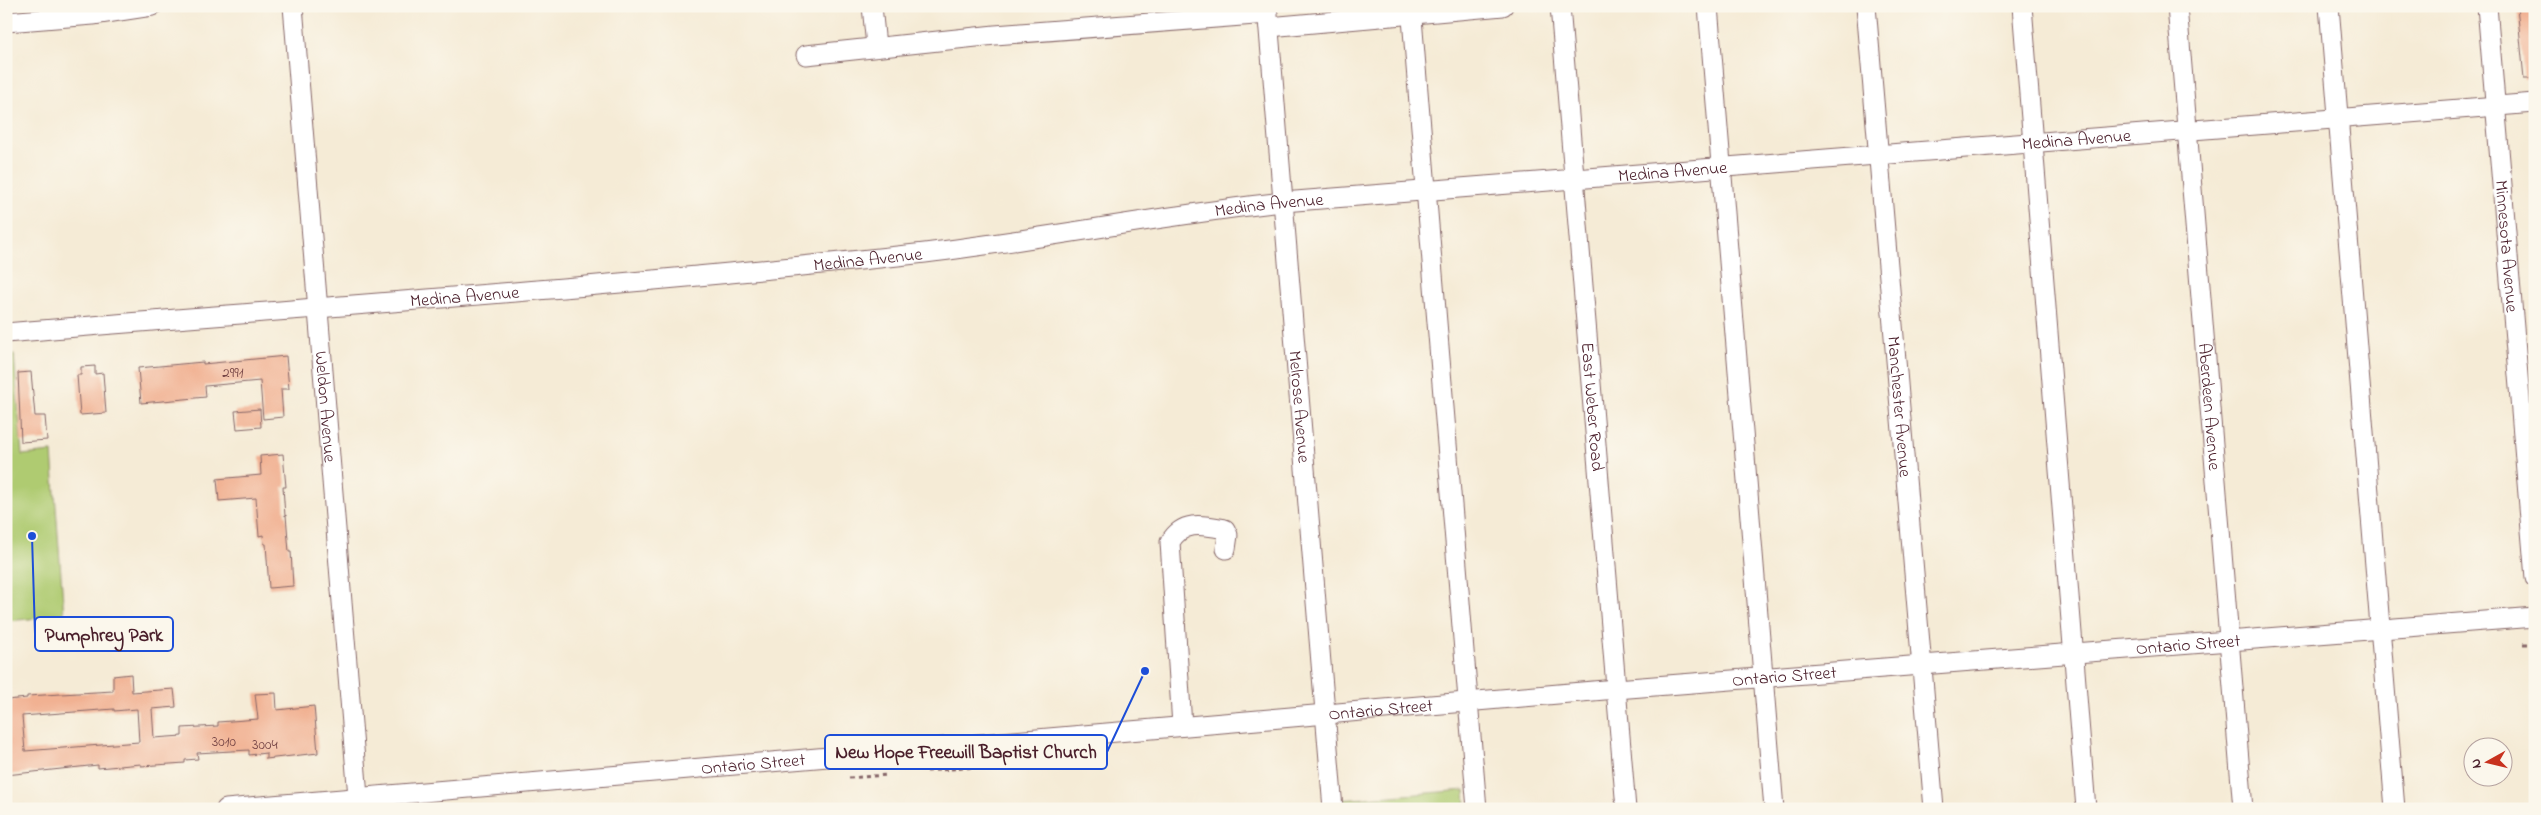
<svg xmlns="http://www.w3.org/2000/svg" width="2541" height="815" font-family="'Indie Flower',sans-serif">
  <style>
    .green { fill: #afcb71; stroke: #7c754e }
    .building { fill: #f1b192; fill-rule: evenodd }
    .lines { fill: none; stroke-linecap: round; stroke-linejoin: round }
    .minor-casing { stroke: #866667; stroke-width: 21 }
    .path { stroke: #866667; stroke-width: 3; stroke-dasharray: 4 4; stroke-linecap: butt }
    .minor { stroke: #fff; stroke-width: 19 }
    .labels { text-anchor: middle; stroke-width: 5; stroke-linejoin: round; paint-order: stroke }
    .number-label { font-size: 15px; fill: #744445 }
    .street-label { font-size: 18px; fill: #4a1f2b; stroke: #fbf7ec }
    .leader { fill: none; stroke: #1d4ed8; stroke-width: 2 }
    .callout-dot { fill: #1d4ed8; stroke: #fbf7ec; stroke-width: 2 }
    .callout { fill: #fbf7ec; stroke: #1d4ed8; stroke-width: 2 }
    .callout-label { font-size: 19px; text-anchor: middle; font-weight: bold; fill: #4a1f2b }
  </style>
  <rect width="100%" height="100%" fill="#fbf7ec"/>
  <filter id="ink" filterUnits="userSpaceOnUse"><feTurbulence type="fractalNoise" baseFrequency=".02" numOctaves="2"/><feDisplacementMap in="SourceGraphic" scale="10" xChannelSelector="R" yChannelSelector="G"/><feConvolveMatrix kernelMatrix="1 2 1 2 8 2 1 2 1" color-interpolation-filters="sRGB"/></filter>
  <filter id="wash" filterUnits="userSpaceOnUse"><feTurbulence type="fractalNoise" baseFrequency=".0096" numOctaves="4" result="noise"/><feDisplacementMap in="SourceGraphic" scale="20" xChannelSelector="R" yChannelSelector="G"/><feGaussianBlur stdDeviation="1.12" result="paint"/><feColorMatrix in="noise" values="0 0 0 0 0 0 0 0 0 0 0 0 0 0 0 0 0 1.4 0 .05"/><feComposite in="paint" operator="in"/></filter>
  <g filter="url(#wash)">
    <rect width="100%" height="100%" fill="#f5ebd6"/>
    <g class="green">
      <polygon points="6,354 14,354 22,455 52,452 64,616 6,621"/>
      <polygon points="1465,790 1466,809 1343,809 1342,800"/>
    </g>
    <g id="blocks">
      <g class="building">
        <polygon points="2517,6 2535,6 2535,79 2524,79"/>
        <polygon points="286,356 289,389 281,389 283,417 263,419 260,381 205,386 206,397 141,403 138,368 203,362 203,364"/>
        <polygon points="95,366 95,374 103,373 106,413 80,415 77,375 81,375 81,367"/>
        <polygon points="31,372 35,416 45,416 47,440 21,442 18,373"/>
        <polygon points="260,409 261,427 237,429 235,411"/>
        <polygon points="283,454 286,487 283,487 285,516 286,515 289,552 291,552 293,586 269,588 266,544 264,544 263,535 259,536 256,498 219,501 217,479 261,475 260,456"/>
        <path d="M131 674 132 692 174 689 176 707 152 709 154 738 182 736V728L218 726V722L258 719 255 694 276 693 277 710 314 706 318 753 266 759V753L249 755V750L197 753 198 759 185 760V763L141 766V764L98 768V765L6 775V700L27 698V696L113 691V676ZM114 709V711L137 709 139 742 25 751 22 716Z"/>
      </g>
    </g>
  </g>
  <g filter="url(#ink)">
    <use href="#blocks" fill-opacity="0" stroke="#866667" stroke-width="1"/>
    <g class="lines">
      <g class="minor-casing">
        <g id="minor">
          <path id="s1" d="M293 6 359 809"/>
          <polyline points="872,6 876,46"/>
          <path id="s2" d="M1267 6 1333 809"/>
          <polyline points="1411,6 1477,809"/>
          <path id="s3" d="M1560 6 1626 809"/>
          <polyline points="1708,6 1774,809"/>
          <path id="s4" d="M1866 6 1934 809"/>
          <polyline points="2022,6 2086,809"/>
          <path id="s5" d="M2177 6 2243 809"/>
          <polyline points="2329,6 2395,809"/>
          <path id="s6" d="M2487 6 2535 578"/>
          <polyline points="6,22 93,15 152,6"/>
          <polyline points="1269,27 1503,6"/>
          <polyline points="806,55 995,35 1268,14"/>
          <path id="s7" d="M6 333C313 307 620 287 925 253 1045 239 1163 215 1283 202L2535 103"/>
          <path d="M1182 726 1170 542C1183 520 1203 525 1225 529L1228 535 1226 549"/>
          <path id="s8" d="M226 809 1616 689 2535 617"/>
        </g>
      </g>
      <g class="path">
        <polyline points="2523,644 2528,644"/>
        <polyline points="927,771 1064,760"/>
        <polyline points="849,778 887,775"/>
      </g>
      <use href="#minor" class="minor"/>
    </g>
  </g>
  <g class="labels">
    <g class="number-label">
      <text x="233" y="377">2991</text>
      <text x="224" y="746">3010</text>
      <text x="265" y="749">3004</text>
    </g>
    <g class="street-label">
      <text dy="6" stroke="none"><textPath href="#s7" startOffset="2080">Medina Avenue</textPath></text>
      <text dy="6" stroke="none"><textPath href="#s7" startOffset="1675">Medina Avenue</textPath></text>
      <text dy="6" stroke="none"><textPath href="#s7" startOffset="1270">Medina Avenue</textPath></text>
      <text dy="6" stroke="none"><textPath href="#s6" startOffset="241">Minnesota Avenue</textPath></text>
      <text dy="6" stroke="none"><textPath href="#s7" startOffset="865">Medina Avenue</textPath></text>
      <text dy="6" stroke="none"><textPath href="#s7" startOffset="460">Medina Avenue</textPath></text>
      <text dy="6" stroke="none"><textPath href="#s1" startOffset="402">Weldon Avenue</textPath></text>
      <text dy="6" stroke="none"><textPath href="#s5" startOffset="402">Aberdeen Avenue</textPath></text>
      <text dy="6" stroke="none"><textPath href="#s2" startOffset="402">Melrose Avenue</textPath></text>
      <text dy="6" stroke="none"><textPath href="#s3" startOffset="402">East Weber Road</textPath></text>
      <text dy="6" stroke="none"><textPath href="#s4" startOffset="402">Manchester Avenue</textPath></text>
      <text dy="6" stroke="none"><textPath href="#s8" startOffset="1969">Ontario Street</textPath></text>
      <text dy="6" stroke="none"><textPath href="#s8" startOffset="1564">Ontario Street</textPath></text>
      <text dy="6" stroke="none"><textPath href="#s8" startOffset="1159">Ontario Street</textPath></text>
      <text dy="6" stroke="none"><textPath href="#s8" startOffset="529">Ontario Street</textPath></text>
    </g>
  </g>
  <path class="leader" d="M32 536L35 634M1145 671L1107 752"/>
  <g class="callout-dot">
    <circle cx="32" cy="536" r="5"/>
    <circle cx="1145" cy="671" r="5"/>
  </g>
  <g class="callout">
    <rect x="35" y="617" width="138" height="34" rx="5"/>
    <rect x="825" y="735" width="282" height="34" rx="5"/>
  </g>
  <g class="callout-label">
    <text x="104" y="641">Pumphrey Park</text>
    <text x="966" y="758">New Hope Freewill Baptist Church</text>
  </g>
  <rect width="2541" height="815" fill="none" stroke="#fbf7ec" stroke-width="25"/>
  <g transform="translate(2488 762) rotate(262)"><circle r="24" fill="#fbf7ec" stroke="#b4a19f"/>
  <path d="M0-4L9 19L0 12L-9 19Z" fill="#c8321e"/>
  <text y="-8" font-size="14" font-weight="bold" text-anchor="middle" fill="#4a1f2b">N</text>
  </g>
</svg>
